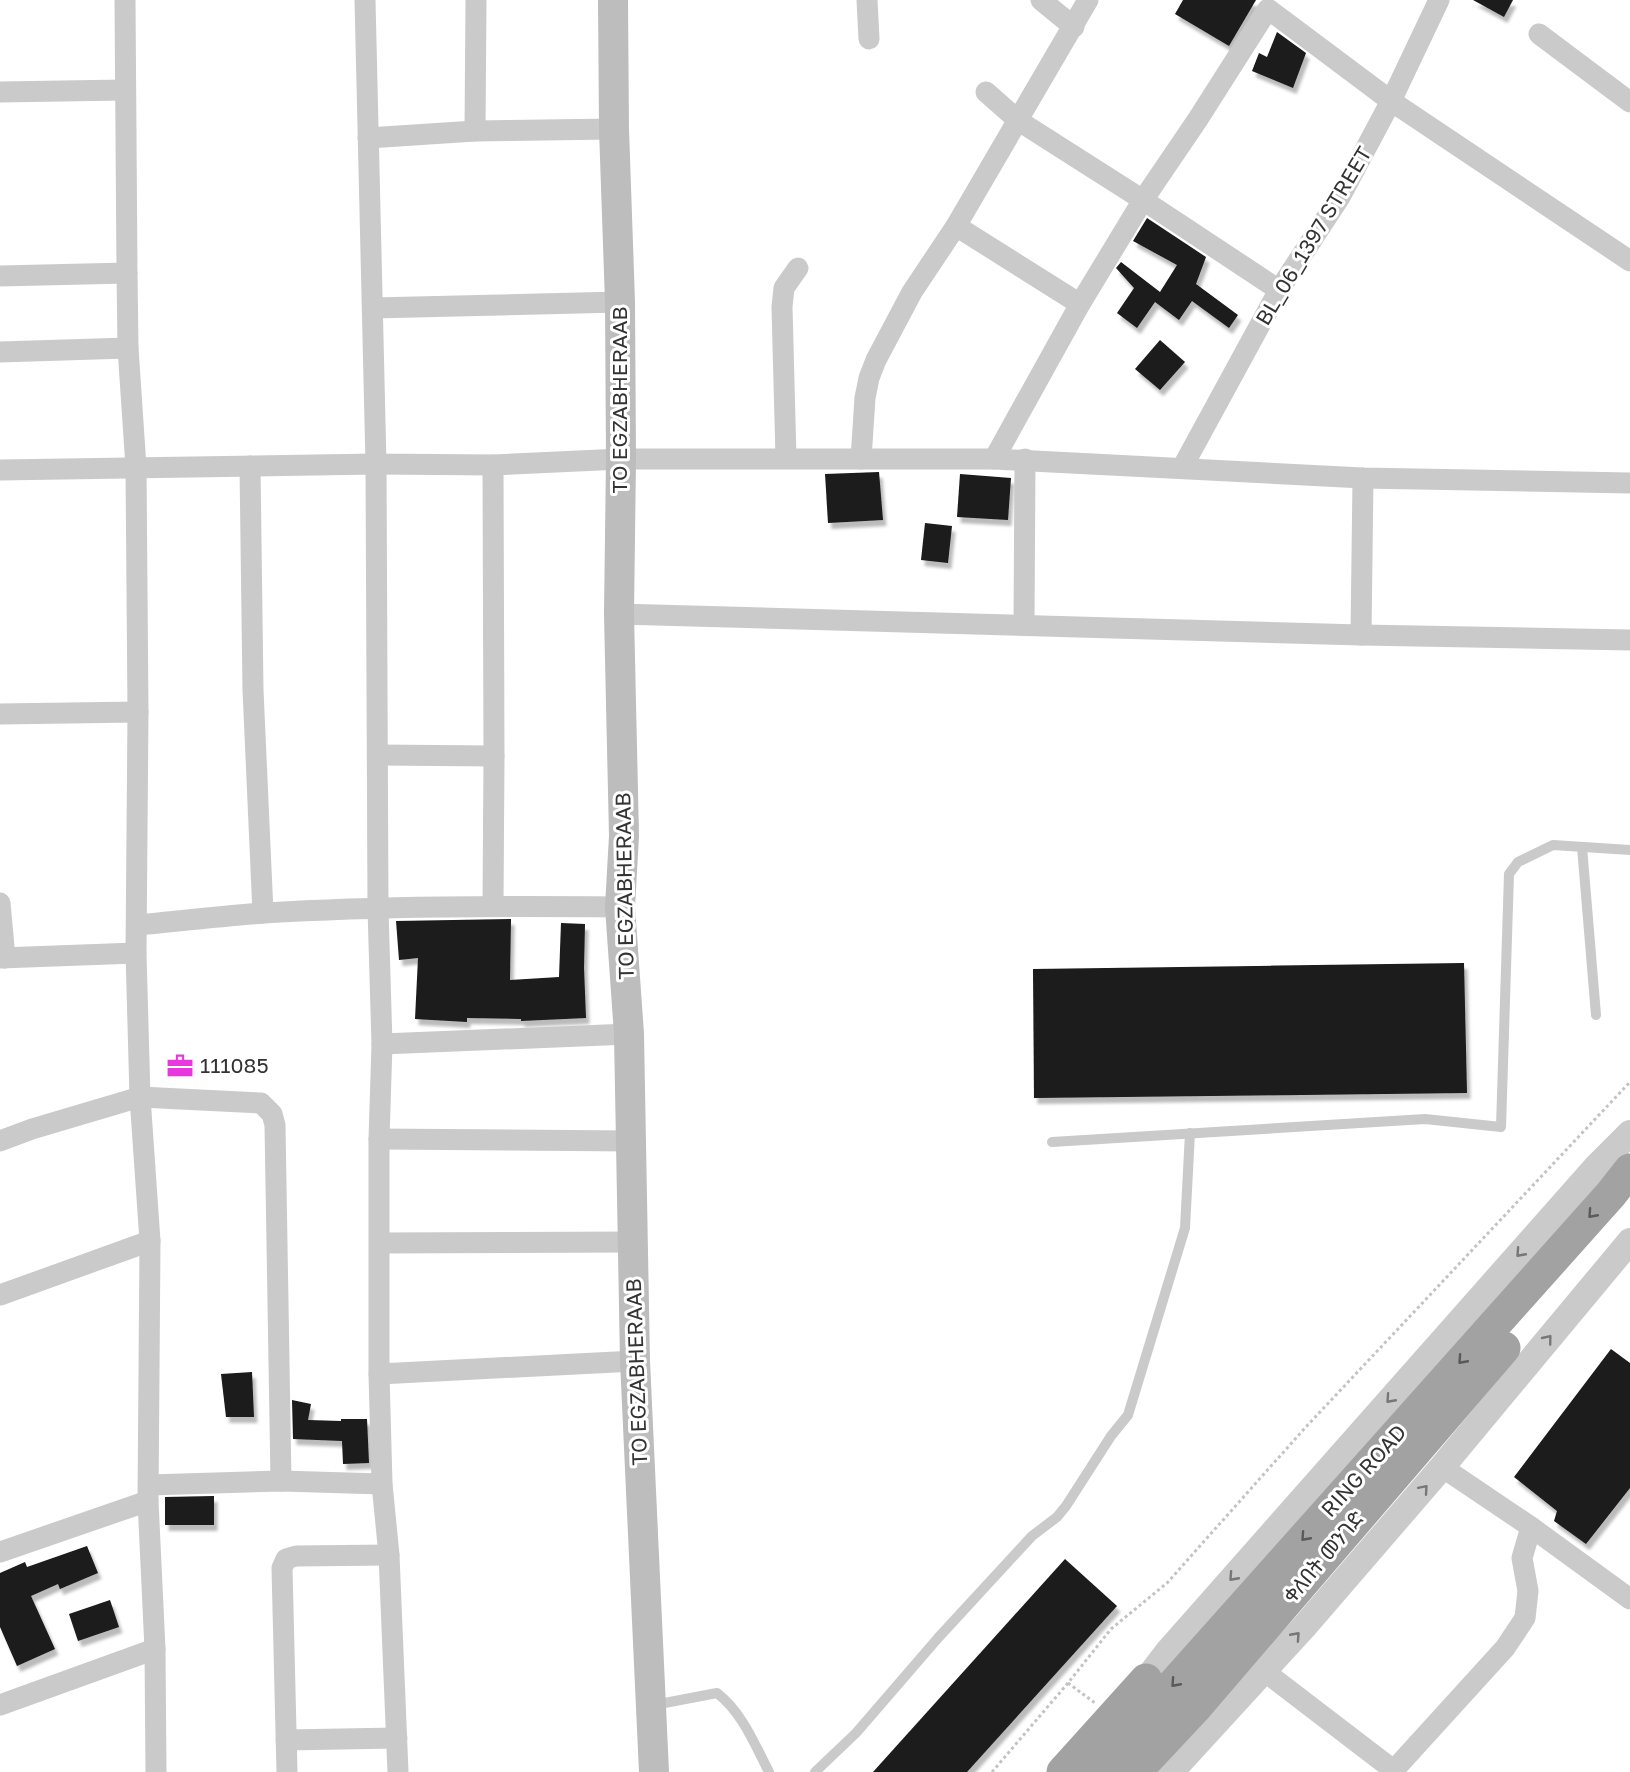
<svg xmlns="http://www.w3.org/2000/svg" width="1630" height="1772" font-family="'Golos Text','Noto Sans Ethiopic',sans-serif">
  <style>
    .building { fill: #1a1a1a; filter: url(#shadow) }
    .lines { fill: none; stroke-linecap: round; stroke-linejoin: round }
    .path { stroke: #c3c3c3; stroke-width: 3; stroke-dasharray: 3 3; stroke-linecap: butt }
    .service { stroke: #cacaca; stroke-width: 10 }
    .minor { stroke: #cacaca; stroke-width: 21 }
    .tertiary { stroke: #cacaca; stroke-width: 26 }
    .secondary { stroke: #bdbdbd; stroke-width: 30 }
    .trunk { stroke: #a2a2a2; stroke-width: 33 }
    .oneway { stroke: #5a5a5a }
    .oneway2 { stroke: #777 }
    .labels { text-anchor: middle; stroke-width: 6; stroke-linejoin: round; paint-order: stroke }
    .street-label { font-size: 21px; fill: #333; stroke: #fff }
    .poi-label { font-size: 21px; fill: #333; stroke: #fff; text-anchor: start }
  </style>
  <defs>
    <filter id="shadow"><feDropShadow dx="3.5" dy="6" stdDeviation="1.5" flood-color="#0004"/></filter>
  </defs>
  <rect width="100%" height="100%" fill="#fff"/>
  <g class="building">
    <polygon points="1183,0 1256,0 1229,46 1175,14"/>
    <polygon points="1473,0 1513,0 1504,17"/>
    <polygon points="1277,32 1306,53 1293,88 1252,71 1259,53 1267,57"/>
    <polygon points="1147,218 1206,257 1196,284 1238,315 1229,328 1192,301 1179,320 1155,302 1137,328 1117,313 1134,288 1116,268 1121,262 1160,292 1177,265 1133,241"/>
    <polygon points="1160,340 1185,362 1160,390 1135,369"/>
    <polygon points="879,472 883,520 828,523 825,474"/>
    <polygon points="960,474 1011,478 1008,520 957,517"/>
    <polygon points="925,523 952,526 948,563 921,560"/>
    <polygon points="511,919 510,980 559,977 561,923 585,924 584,968 586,1018 521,1021 521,1019 467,1018 467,1022 415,1019 418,958 399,960 396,921"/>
    <polygon points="1464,963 1467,1093 1034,1098 1033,969"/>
    <polygon points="1611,1349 1630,1363 1630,1488 1586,1544 1554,1521 1557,1511 1514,1477"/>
    <polygon points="252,1372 254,1417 226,1417 221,1374"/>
    <polygon points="292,1400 311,1404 308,1420 341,1421 341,1419 367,1419 369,1463 343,1464 342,1441 293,1439"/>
    <polygon points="214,1496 214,1525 165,1525 165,1497"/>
    <polygon points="87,1546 98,1573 60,1589 58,1584 31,1596 55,1649 17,1666 0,1627 0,1573 25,1562 27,1567"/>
    <polygon points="1065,1559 1117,1606 967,1772 873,1772"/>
    <polygon points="110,1600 119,1627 78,1641 69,1614"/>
  </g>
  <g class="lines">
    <g class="path">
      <polyline points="1068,1683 1095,1703"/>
      <polyline points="992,1772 1068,1683 1111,1629 1167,1583 1304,1429 1630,1082"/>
    </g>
    <g class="service">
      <polyline points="1582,847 1596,1015"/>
      <polyline points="1052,1142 1425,1119 1501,1127 1509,874 1518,862 1553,845 1630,850"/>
      <path d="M654 1705 717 1693C742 1712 755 1745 769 1772"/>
      <polyline points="815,1772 856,1733 938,1638 1032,1536 1057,1517 1066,1506 1111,1436 1128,1415 1185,1228 1190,1133"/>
    </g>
    <g class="minor">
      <polyline points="125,0 127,273 128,348 136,467 138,712 136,953 140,1097 150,1241 148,1501 155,1649 156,1772"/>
      <polyline points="365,0 376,464 493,465 621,459 994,459 1363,478 1630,483"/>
      <polyline points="867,0 869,39"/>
      <polyline points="1041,0 1074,27"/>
      <polyline points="1539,34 1630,102"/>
      <polyline points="0,92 125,90"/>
      <polyline points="986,92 1019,121 1143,200 1279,290"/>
      <polyline points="475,131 476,0"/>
      <polyline points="368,138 475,131 614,129"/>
      <polyline points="956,226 1080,304"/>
      <polyline points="0,276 127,273"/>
      <polyline points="373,308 620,302"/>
      <polyline points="0,352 128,348"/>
      <polyline points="786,458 782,307 784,288 798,268"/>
      <polyline points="861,459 865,398 869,378 876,360 912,292 956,226 1088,0"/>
      <polyline points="994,459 1080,304 1143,200 1198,119 1268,9 1391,101 1630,261"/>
      <polyline points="250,466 253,690 263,913"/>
      <polyline points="1182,468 1279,290 1340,197 1391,101 1439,0"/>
      <polyline points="0,470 376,464 378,909 382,1044 379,1139 379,1374 382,1484 389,1555 398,1772"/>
      <polyline points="619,614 1361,635 1630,640"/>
      <polyline points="1024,624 1025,459"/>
      <polyline points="1361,635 1363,478"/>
      <polyline points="0,714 138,712"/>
      <polyline points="378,755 494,756"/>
      <polyline points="0,903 5,958"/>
      <polyline points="493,906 494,756 493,465"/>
      <path d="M137 925C179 921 222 916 264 913 383 906 502 906 620 907"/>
      <polyline points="0,958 136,953"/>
      <polyline points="382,1044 629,1034"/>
      <polyline points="379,1139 631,1141"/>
      <polyline points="0,1141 32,1129 140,1097 261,1103 272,1114 275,1125 281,1481"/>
      <polyline points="380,1243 634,1242"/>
      <polyline points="0,1295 150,1241"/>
      <polyline points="379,1374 635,1361"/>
      <polyline points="1442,1467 1531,1527 1630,1599"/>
      <polyline points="149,1485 281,1481 382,1484"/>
      <polyline points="0,1552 148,1501"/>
      <polyline points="1264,1671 1396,1772"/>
      <polyline points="0,1705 155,1649"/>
      <polyline points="286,1740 397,1738"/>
      <polyline points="1394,1770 1505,1648 1525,1618 1528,1591 1522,1558 1531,1527"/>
      <polyline points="287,1772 282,1568 286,1559 296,1556 389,1555"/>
    </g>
    <g class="tertiary">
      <polyline points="1146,1680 1169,1650 1595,1168 1630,1133"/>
      <polyline points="1171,1772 1304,1627 1442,1467 1630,1241"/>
    </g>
    <polyline class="secondary" points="613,0 614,129 620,302 621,459 619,614 624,836 620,907 629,1034 635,1361 654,1772"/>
    <g class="trunk">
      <polyline points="1063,1772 1146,1680"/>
      <polyline points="1099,1772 1132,1731 1611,1194 1630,1170"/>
      <polyline points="1135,1772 1195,1708 1504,1348"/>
    </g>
  </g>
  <defs><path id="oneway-chevron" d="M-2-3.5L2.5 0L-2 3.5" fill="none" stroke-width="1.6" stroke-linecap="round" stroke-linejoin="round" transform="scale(1.5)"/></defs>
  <g class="oneway">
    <use href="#oneway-chevron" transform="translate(1592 1214) rotate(132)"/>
    <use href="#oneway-chevron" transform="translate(1462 1360) rotate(132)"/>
    <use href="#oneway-chevron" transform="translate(1305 1537) rotate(132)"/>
    <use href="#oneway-chevron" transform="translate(1175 1683) rotate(132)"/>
  </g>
  <g class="oneway2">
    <use href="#oneway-chevron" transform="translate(1520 1253) rotate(132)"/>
    <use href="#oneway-chevron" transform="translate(1548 1339) rotate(-51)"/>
    <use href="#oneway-chevron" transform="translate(1390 1399) rotate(132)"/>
    <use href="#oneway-chevron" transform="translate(1424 1489) rotate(-49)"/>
    <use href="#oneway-chevron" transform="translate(1233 1577) rotate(132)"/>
    <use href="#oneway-chevron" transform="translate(1296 1636) rotate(-48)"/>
  </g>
  <defs>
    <g id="office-bare" transform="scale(2.07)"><path d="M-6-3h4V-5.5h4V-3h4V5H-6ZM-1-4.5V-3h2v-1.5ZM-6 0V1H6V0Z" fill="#e837de" stroke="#fff" stroke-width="2.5" paint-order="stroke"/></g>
  </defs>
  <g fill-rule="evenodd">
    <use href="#office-bare" x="180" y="1066"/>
  </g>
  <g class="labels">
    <g class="street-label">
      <text transform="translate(1314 236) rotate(-59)" y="7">BL_06_1397 STREET</text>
      <text transform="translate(620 400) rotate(-90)" y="7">TO EGZABHERAAB</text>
      <text transform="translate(625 886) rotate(-91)" y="7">TO EGZABHERAAB</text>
      <text transform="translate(637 1372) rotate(-92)" y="7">TO EGZABHERAAB</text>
      <text transform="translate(1364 1471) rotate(-48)" y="7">RING ROAD</text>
      <text transform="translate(1324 1557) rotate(-50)" y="7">ቀለበት መንገድ</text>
    </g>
    <g class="poi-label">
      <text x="200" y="1073">111085</text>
    </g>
  </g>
</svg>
